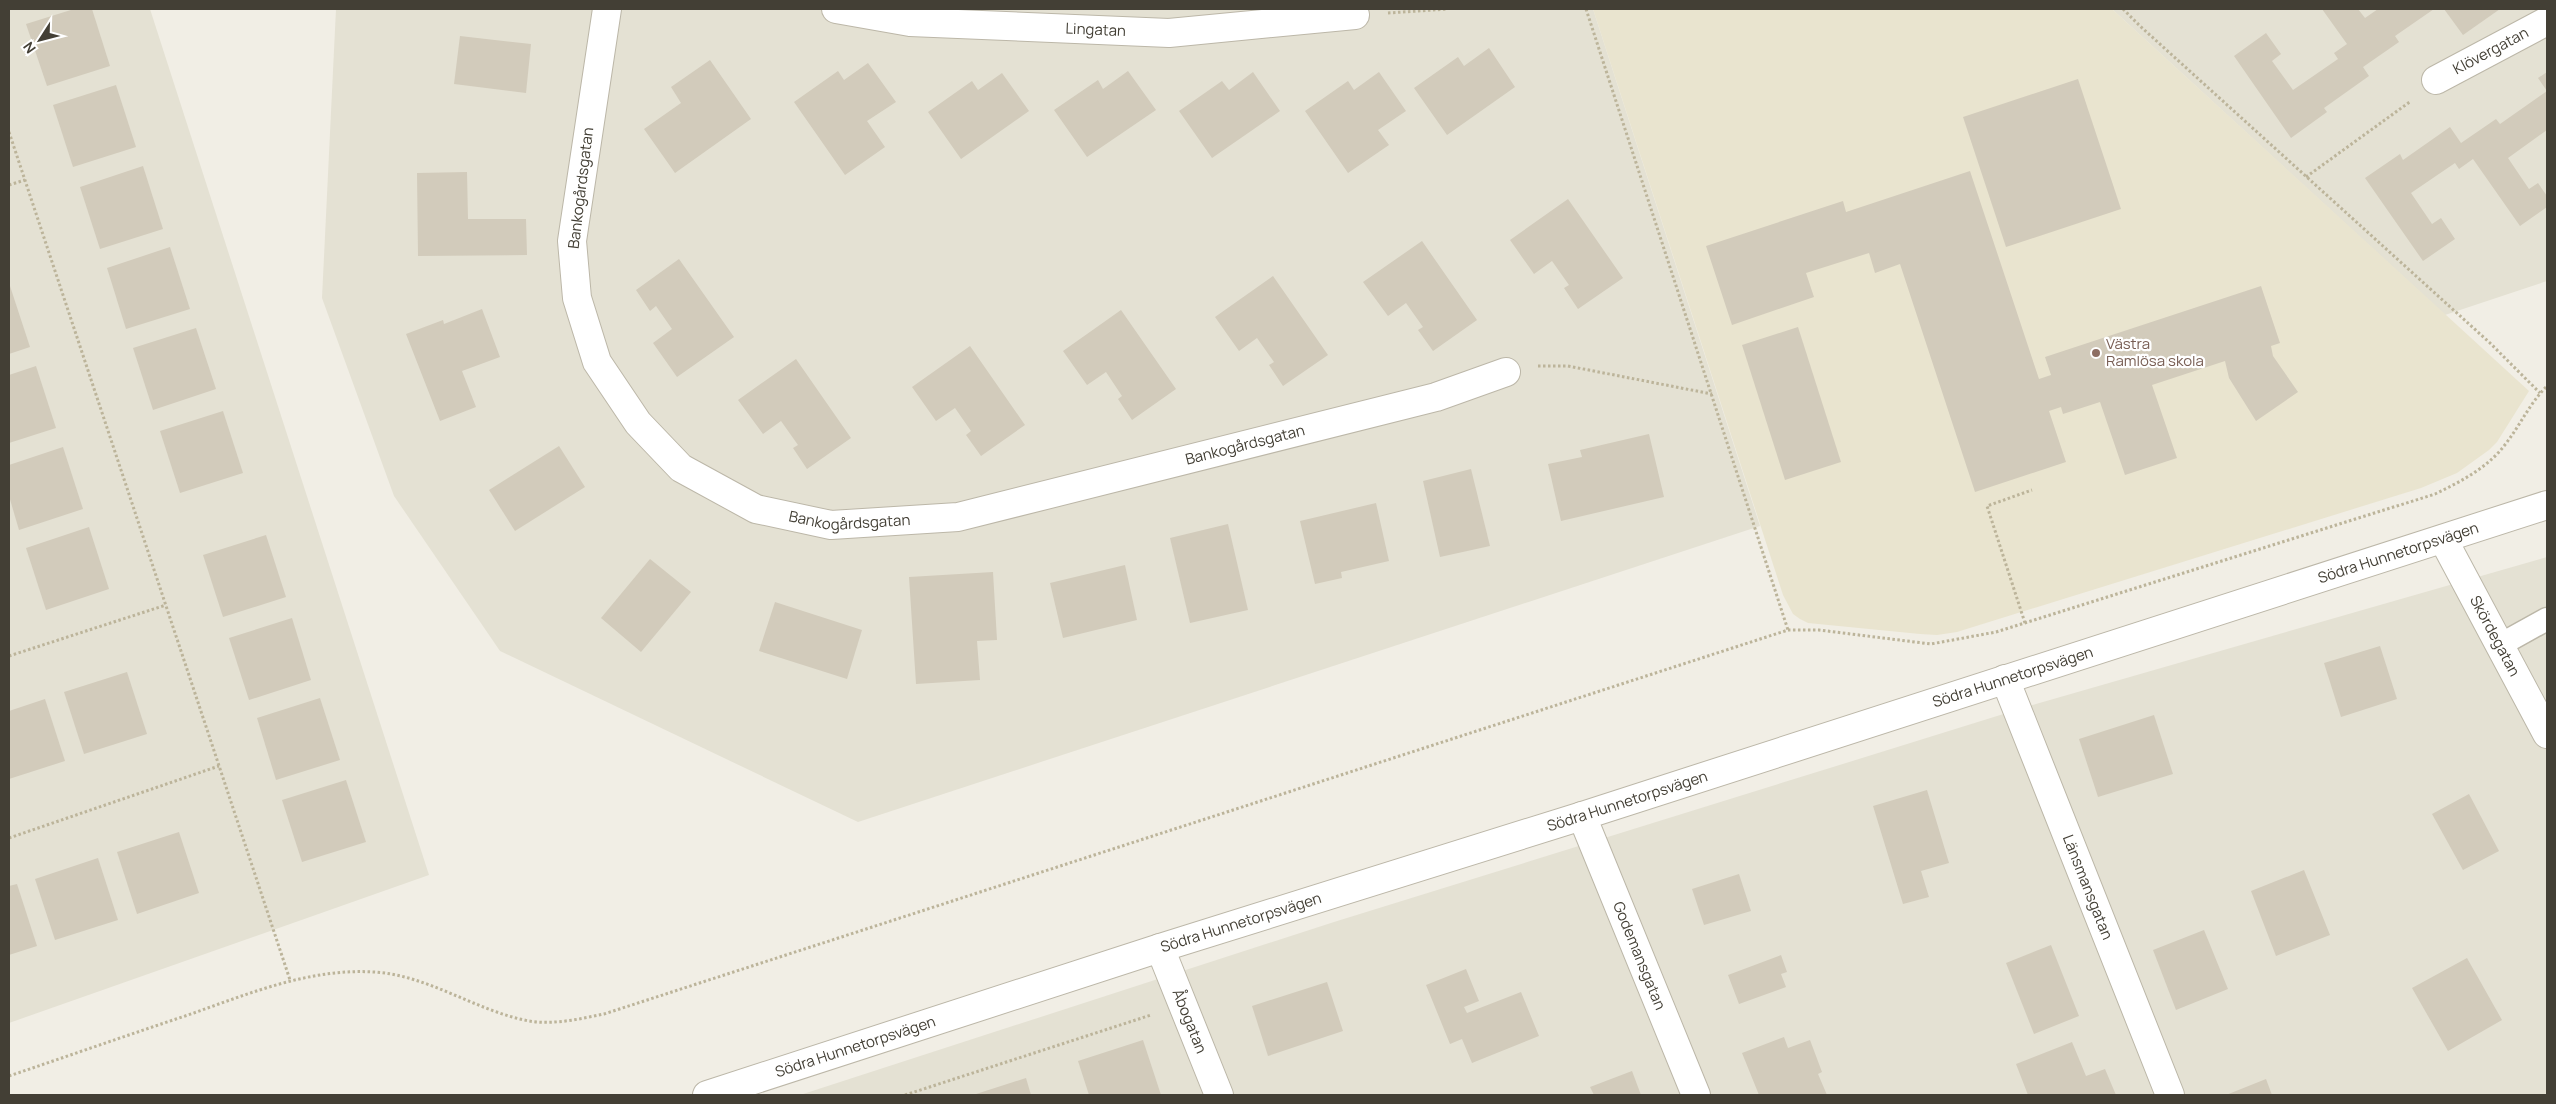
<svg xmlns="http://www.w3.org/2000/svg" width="2556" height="1104" font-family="Manrope,sans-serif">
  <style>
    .residential { fill: #e4e1d3 }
    .education { fill: #e9e4cf }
    .building { fill: #d2cbbb }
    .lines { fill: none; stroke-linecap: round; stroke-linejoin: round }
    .service-casing { stroke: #bcb7a8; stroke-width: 25 }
    .minor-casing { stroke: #bcb7a8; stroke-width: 30 }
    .tertiary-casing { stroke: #bcb7a8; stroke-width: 30 }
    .path { stroke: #bcb49a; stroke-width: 3; stroke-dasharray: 2.5 2.5; stroke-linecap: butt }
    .service { stroke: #fff; stroke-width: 22 }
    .minor { stroke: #fff; stroke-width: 28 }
    .tertiary { stroke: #fff; stroke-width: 28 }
    .education-dot { fill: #8d6e63; stroke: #fff; stroke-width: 2 }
    .labels { text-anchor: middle; stroke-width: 4.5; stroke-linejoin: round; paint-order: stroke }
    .street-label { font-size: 15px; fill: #433f35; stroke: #fff }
    .education-label { font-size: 15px; fill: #785e54; stroke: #fff; text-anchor: start }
  </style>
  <rect width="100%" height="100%" fill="#f1eee5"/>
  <g class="residential">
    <polygon points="9,9 150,9 429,875 9,1023"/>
    <polygon points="336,9 1593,9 1760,526 858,822 500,651 394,496 322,298"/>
    <polygon points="2112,9 2547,9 2547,281 2445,315"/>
    <polygon points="2547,557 2547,1095 800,1095 1334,922 2036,704"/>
  </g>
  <polygon class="education" points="1593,9 2112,9 2529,391 2497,442 2489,450 2457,473 2421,488 1957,632 1937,635 1920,634 1808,623 1800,619 1793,614 1783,595"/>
  <g class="building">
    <polygon points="74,9 92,9 110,66 47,86 26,24"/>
    <polygon points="2322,9 2358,9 2365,18 2378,9 2434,9 2395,36 2399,42 2363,67 2369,76 2324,108 2327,112 2291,138 2234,56 2266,33 2281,54 2272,61 2293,90 2338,59 2334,53 2347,44"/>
    <polygon points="2444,9 2500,9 2463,35"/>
    <polygon points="460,36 531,44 526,93 454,84"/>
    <polygon points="1489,48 1515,87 1447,135 1414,88 1458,57 1464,66"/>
    <polygon points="710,60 751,119 675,173 644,129 681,103 671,87"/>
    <polygon points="868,63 896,102 867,121 885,147 845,175 794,102 838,71 844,80"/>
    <polygon points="1128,71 1156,110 1087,157 1054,110 1098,80 1103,89"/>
    <polygon points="1253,72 1280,111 1212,158 1179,111 1222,81 1229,90"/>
    <polygon points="1379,72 1406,111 1378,130 1389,145 1348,173 1305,111 1348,81 1354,90"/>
    <polygon points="2547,72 2547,130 2508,158 2529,189 2538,183 2547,196 2547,207 2520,226 2473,159 2459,169 2455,163 2411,193 2432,224 2441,218 2455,239 2423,261 2365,178 2400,154 2403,160 2450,127 2461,143 2496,119 2500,124 2547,91 2538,78"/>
    <polygon points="1002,73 1029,111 961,159 928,112 972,81 978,90"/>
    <polygon points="2078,79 2121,209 2006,247 1963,117"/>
    <polygon points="116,85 136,147 73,167 53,105"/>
    <polygon points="143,166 163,229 100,249 80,187"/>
    <polygon points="1970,171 2039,379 2051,375 2045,357 2261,286 2280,343 2271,346 2273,356 2298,392 2256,421 2229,378 2225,361 2152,385 2177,458 2125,475 2100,402 2063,414 2061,407 2049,411 2066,462 1975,492 1900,264 1875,273 1869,253 1806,273 1814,297 1732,325 1706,246 1843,201 1846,212"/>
    <polygon points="467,172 468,219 526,219 527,255 418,256 417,173"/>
    <polygon points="1568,199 1623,278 1578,309 1564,288 1569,285 1552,261 1534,274 1510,240"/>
    <polygon points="1422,241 1477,320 1433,351 1418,330 1423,327 1406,303 1388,316 1363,282"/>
    <polygon points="170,247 190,309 126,329 107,268"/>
    <polygon points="679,259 734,337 677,377 653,343 672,329 656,306 650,311 636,290"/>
    <polygon points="1273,276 1328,355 1283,386 1269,365 1274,362 1257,338 1239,351 1215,317"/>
    <polygon points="9,283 30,347 9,354"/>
    <polygon points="482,309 500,357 462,371 476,407 440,421 406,334 443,320 444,324"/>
    <polygon points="1121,310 1176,389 1132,420 1118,399 1122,396 1106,372 1087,385 1063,351"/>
    <polygon points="1798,327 1841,462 1785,480 1742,345"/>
    <polygon points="196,328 216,389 153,410 133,348"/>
    <polygon points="970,346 1025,425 981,456 966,435 971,431 955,408 936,421 912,387"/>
    <polygon points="796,359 851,438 807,469 793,448 798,445 781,421 763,434 738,400"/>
    <polygon points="36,366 56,428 9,443 9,375"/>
    <polygon points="223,411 243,473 180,493 160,431"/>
    <polygon points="1649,434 1664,497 1561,521 1548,464 1582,457 1580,450"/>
    <polygon points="559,446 585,487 515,531 489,490"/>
    <polygon points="63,447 83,509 19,530 9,496 9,465"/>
    <polygon points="1471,469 1490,546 1440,557 1423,481"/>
    <polygon points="1376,503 1389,561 1341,572 1342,578 1315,584 1300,521"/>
    <polygon points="1228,524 1248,610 1190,623 1170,538"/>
    <polygon points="89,527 109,589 46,610 26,548"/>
    <polygon points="266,535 286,597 223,617 203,555"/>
    <polygon points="650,559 691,592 641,652 601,618"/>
    <polygon points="1125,565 1137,620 1063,638 1050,583"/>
    <polygon points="993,572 997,640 977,641 980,680 916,684 909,577"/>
    <polygon points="775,602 862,630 847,679 759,651"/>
    <polygon points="292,618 311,680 249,700 229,638"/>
    <polygon points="2380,646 2397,699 2341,717 2324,663"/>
    <polygon points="127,672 147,734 84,754 64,692"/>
    <polygon points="320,698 340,760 276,780 257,718"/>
    <polygon points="45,699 65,761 9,779 9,711"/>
    <polygon points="2154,715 2173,774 2098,797 2079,739"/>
    <polygon points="346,780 366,842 302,862 282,800"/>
    <polygon points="1927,790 1949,863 1921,871 1929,897 1903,904 1873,806"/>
    <polygon points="2469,794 2499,851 2463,870 2432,814"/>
    <polygon points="179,832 199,893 137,914 117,852"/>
    <polygon points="98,858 118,920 55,940 35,879"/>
    <polygon points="2304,870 2330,935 2276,956 2251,891"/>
    <polygon points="1739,874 1751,911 1704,925 1692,889"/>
    <polygon points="17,884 37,946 9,955 9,886"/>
    <polygon points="2204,930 2228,989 2176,1010 2153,950"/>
    <polygon points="2051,945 2079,1016 2034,1034 2006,963"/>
    <polygon points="1781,955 1787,972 1781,974 1786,987 1739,1004 1728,975"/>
    <polygon points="2467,958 2502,1020 2448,1051 2412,988"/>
    <polygon points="1466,969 1479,1001 1464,1007 1467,1013 1521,992 1539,1036 1472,1063 1462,1039 1450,1044 1426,985"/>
    <polygon points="1327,982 1343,1031 1268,1056 1252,1006"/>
    <polygon points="1784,1037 1788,1048 1810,1040 1822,1072 1818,1074 1827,1095 1759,1095 1742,1053"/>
    <polygon points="1143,1040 1161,1095 1089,1095 1078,1061"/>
    <polygon points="2072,1042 2086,1076 2105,1069 2116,1095 2028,1095 2016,1064"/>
    <polygon points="1632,1071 1641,1095 1594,1095 1590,1087"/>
    <polygon points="1026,1078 1031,1095 973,1095"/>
    <polygon points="2266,1079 2272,1095 2226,1095"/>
  </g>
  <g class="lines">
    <g class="service-casing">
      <polyline id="service" points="2500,645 2547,619"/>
    </g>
    <g class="minor-casing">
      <g id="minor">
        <path id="s1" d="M607 9 572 241 577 298 597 362 638 423 681 468 756 509 831 525 958 517 1436 397 1506 372"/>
        <path id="s2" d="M836 9 910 22 1169 33 1355 15"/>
        <path id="s3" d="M2436 80 2547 21"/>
        <path id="s4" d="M2443 539 2547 734"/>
        <path id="s5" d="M2005 679 2170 1095"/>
        <path id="s6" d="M1582 816 1696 1095"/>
        <path id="s7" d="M1160 948 1219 1095"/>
      </g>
    </g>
    <g class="tertiary-casing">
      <g id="tertiary">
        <path id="s8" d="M707 1095 1160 948 1582 816 2547 505"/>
      </g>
    </g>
    <g class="path">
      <polyline points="1586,9 1788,630"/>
      <polyline points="2123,9 2140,26 2490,343 2540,393"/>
      <polyline points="1388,13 1448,9"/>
      <polyline points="9,132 290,980"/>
      <polyline points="2306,177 2411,101"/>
      <polyline points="9,185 25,180"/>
      <polyline points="1538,366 1568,366 1712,394"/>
      <polyline points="2025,623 1987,506 2032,490"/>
      <polyline points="9,656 166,605"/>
      <polyline points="9,838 219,766"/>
      <path d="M9 1076C68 1056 128 1035 188 1015 248 994 309 968 374 972 428 975 476 1011 529 1021 553 1025 580 1019 604 1014L1788 630H1819L1931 644 1996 632 2435 494C2460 482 2487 468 2504 446 2520 426 2529 404 2547 386"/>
      <polyline points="905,1095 1151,1015"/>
    </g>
    <use href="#service" class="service"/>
    <use href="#minor" class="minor"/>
    <use href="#tertiary" class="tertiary"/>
  </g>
  <circle class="education-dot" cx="2096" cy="353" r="5"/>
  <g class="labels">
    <g class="street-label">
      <text dy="5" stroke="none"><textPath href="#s2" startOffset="261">Lingatan</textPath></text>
      <text dy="5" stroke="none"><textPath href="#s3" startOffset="62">Klövergatan</textPath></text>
      <text transform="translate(581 188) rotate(-83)" y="5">Bankogårdsgatan</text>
      <text dy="5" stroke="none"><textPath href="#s1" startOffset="1080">Bankogårdsgatan</textPath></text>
      <text dy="5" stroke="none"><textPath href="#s1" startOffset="675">Bankogårdsgatan</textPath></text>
      <text dy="5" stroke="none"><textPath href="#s8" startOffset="1776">Södra Hunnetorpsvägen</textPath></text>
      <text dy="5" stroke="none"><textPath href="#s4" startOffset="110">Skördegatan</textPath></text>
      <text dy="5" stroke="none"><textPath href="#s8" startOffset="1371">Södra Hunnetorpsvägen</textPath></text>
      <text dy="5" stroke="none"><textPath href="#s8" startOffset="966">Södra Hunnetorpsvägen</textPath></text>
      <text dy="5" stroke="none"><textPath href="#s5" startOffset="224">Länsmansgatan</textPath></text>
      <text dy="5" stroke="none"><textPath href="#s8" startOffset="561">Södra Hunnetorpsvägen</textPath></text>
      <text dy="5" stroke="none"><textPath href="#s6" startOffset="151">Godemansgatan</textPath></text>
      <text dy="5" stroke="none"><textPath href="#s7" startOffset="79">Åbogatan</textPath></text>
      <text dy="5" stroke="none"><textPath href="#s8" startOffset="156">Södra Hunnetorpsvägen</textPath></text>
    </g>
    <g class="education-label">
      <text x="2106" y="349">Västra<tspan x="2106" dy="17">Ramlösa skola</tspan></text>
    </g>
  </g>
  <rect width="2556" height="1104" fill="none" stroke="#433f35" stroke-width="20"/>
  <g transform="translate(40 40) rotate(234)" stroke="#ffffff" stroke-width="4" paint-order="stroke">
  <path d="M0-4L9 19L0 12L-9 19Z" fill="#433f35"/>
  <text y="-8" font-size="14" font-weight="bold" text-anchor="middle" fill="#433f35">N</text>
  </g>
</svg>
